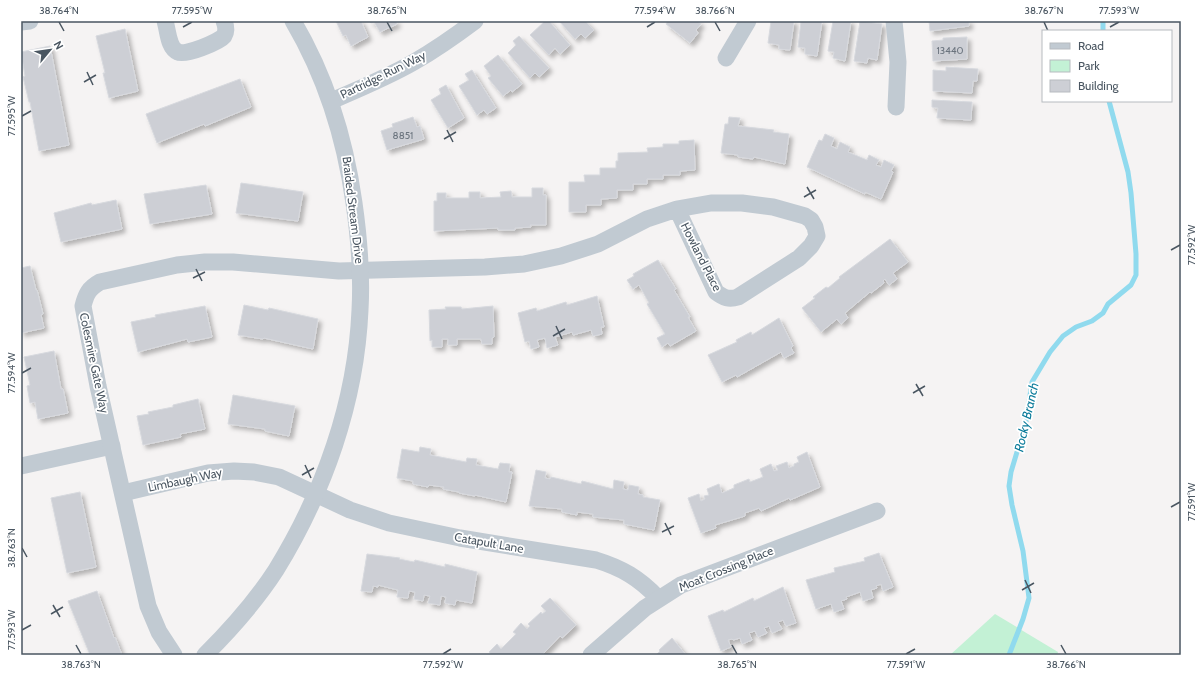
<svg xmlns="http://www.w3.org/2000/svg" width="1202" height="676" font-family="Cabin,sans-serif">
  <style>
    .green { fill: #c3f1d5 }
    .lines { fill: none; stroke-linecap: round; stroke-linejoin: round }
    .stream { stroke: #90daee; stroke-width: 5 }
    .building { fill: #cdcfd5; stroke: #d7d9de; filter: url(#shadow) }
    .minor { stroke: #c1cad2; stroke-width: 17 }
    .ticks { fill: none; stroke: #4a5661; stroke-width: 1.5 }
    .labels { text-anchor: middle; stroke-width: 3.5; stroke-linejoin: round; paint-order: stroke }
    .number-label { font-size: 10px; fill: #6b747e }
    .street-label { font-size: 12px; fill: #4a5661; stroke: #fff }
    .water-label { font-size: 13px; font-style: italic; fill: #0c7c9b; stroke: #fff }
    .neatline { fill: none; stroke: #4a5661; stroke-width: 1.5 }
    .ticks-label { font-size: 10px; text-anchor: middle; fill: #4a5661 }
  </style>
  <defs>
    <filter id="shadow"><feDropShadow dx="3.5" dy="3.5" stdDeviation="2" flood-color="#0004"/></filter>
  </defs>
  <rect width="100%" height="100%" fill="#f5f3f3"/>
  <polygon class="green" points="995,614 1058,652 1057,655 950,655"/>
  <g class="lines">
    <g class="stream">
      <polyline points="1103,31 1103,21"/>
      <polyline points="1009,655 1023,619 1029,598 1023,551 1012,505 1009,486 1011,472 1026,422 1032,382 1050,352 1063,336 1076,327 1092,321 1103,313 1108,304 1131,285 1136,275 1136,254 1131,193 1128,172 1109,101"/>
    </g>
  </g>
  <g class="building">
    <polygon points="336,21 361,21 368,37 351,46 346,35 343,36"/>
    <polygon points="369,21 396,21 397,24 380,32 374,22 371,23"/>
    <polygon points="545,21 549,21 570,45 560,54 555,48 549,55 530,35"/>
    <polygon points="559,21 585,21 594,30 585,38 581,34 575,39"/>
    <polygon points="668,21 697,21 701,24 696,30 698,33 690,43 666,24"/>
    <polygon points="771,21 794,21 790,50 779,49 779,45 768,43"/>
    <polygon points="801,21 822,21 817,56 805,54 805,48 798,47"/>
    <polygon points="833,21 851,21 845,61 833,58 834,52 828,51"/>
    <polygon points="860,21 882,24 877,60 868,58 867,63 854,61"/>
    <polygon points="929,21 969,21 969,26 930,31"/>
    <polygon points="125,29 138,91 109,98 103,73 105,73 96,36"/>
    <polygon points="519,36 549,68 539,77 535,73 530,78 508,53 516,45 513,41"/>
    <polygon points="967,37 967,59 933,61 932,41 943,40 943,38"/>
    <polygon points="50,46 69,145 39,151 30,102 29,102 23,77 25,76 21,52"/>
    <polygon points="498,55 522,84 512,92 511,90 503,96 488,78 491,76 484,66"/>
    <polygon points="946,67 978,69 977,81 973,81 972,93 933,91 933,70 946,71"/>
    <polygon points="472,70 496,108 487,114 484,110 477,115 459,86 469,80 465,74"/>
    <polygon points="240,79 251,107 205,126 204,124 157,143 146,114"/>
    <polygon points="446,85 464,118 448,128 431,100 441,94 439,89"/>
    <polygon points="932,100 972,102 971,120 937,118 938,108 932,107"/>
    <polygon points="413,117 417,127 420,126 424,139 387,150 381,131 393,127 392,124"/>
    <polygon points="729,117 740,118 738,126 774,130 773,132 789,134 785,164 754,157 753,159 738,157 738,155 721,153 725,124 728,124"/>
    <polygon points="825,134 834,138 831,146 837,149 840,142 850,147 848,152 867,160 869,155 879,160 876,165 881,167 884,160 894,165 891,171 893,172 881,199 865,192 865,194 807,167 819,140 822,141"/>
    <polygon points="694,140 695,170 680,171 680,175 663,175 663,179 647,179 647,184 633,184 633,190 617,190 617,198 601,199 601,205 586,205 586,212 569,212 569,182 585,182 584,175 600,175 600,168 616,168 616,161 618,161 618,153 648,152 647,148 663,147 663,144 679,144 679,141"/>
    <polygon points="241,183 303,192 298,221 236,213"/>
    <polygon points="206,185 212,214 150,224 144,194"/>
    <polygon points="532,188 543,188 543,195 546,195 546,225 530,225 531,227 515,228 515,230 498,230 498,228 434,231 434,201 437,201 437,193 446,193 446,198 469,198 469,192 480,192 480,198 501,197 500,192 511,191 512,197 532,197"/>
    <polygon points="116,200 122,229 61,242 54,213 91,203 92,205"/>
    <polygon points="890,239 908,262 893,273 897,279 889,285 885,279 883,281 884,283 871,293 870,292 845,313 848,318 841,324 837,319 821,332 802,308 815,298 813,297 826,287 828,288 840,278 839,277"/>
    <polygon points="658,260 676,289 674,290 690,317 688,317 696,331 670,346 668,343 662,347 657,338 665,334 647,304 649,303 639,285 633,289 627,280 634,276 633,274"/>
    <polygon points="30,266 36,290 37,290 43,314 41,315 44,328 21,333 21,268"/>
    <polygon points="597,296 604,327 601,327 602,334 593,336 591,330 573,335 572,332 555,337 558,345 547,348 545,338 537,340 539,347 531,349 529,341 525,342 518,313 536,308 537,311 566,302 567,305"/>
    <polygon points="244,305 268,310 269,308 318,319 313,349 264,338 263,339 238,335"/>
    <polygon points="205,306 212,337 188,342 187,339 138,352 131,322 156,317 155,315"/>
    <polygon points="493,306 494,337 492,338 492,344 482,344 481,339 457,339 457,345 448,345 448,339 442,339 442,347 432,347 432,340 430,341 429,310 446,309 445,307 461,307 462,309"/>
    <polygon points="779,318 793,346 791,348 794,353 784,358 781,352 737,377 736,375 722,382 708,355 737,342 736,340 751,332 752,335"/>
    <polygon points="54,351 61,389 63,389 68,413 38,419 35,402 30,403 27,386 30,385 24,357"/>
    <polygon points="233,395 295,406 289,436 265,431 265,429 228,424"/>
    <polygon points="198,399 205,429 180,434 181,437 143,445 137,416 149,414 148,412 173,407 173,405"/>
    <polygon points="420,447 431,449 430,455 466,462 467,458 477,459 476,465 498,469 500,463 510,464 509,472 512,472 506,502 475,495 475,496 459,493 459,492 443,489 444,487 429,485 428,487 413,484 413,481 397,478 402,449 419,452"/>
    <polygon points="807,452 820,487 790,500 789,498 761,511 759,508 745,513 745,516 715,525 716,528 701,533 688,498 699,494 701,501 705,499 704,496 709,495 707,489 719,484 722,493 734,488 734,485 749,479 750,482 763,477 760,469 771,464 774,471 778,470 776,466 787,462 789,468 794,466 794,464 799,462 797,457"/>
    <polygon points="536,470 546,472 545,478 550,479 551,477 581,484 582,481 613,489 614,480 624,482 623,489 628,490 629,485 639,487 638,494 643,495 643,497 660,500 654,530 624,524 624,520 593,517 593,514 577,512 577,515 562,512 562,509 529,506"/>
    <polygon points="80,492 96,567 67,573 51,498"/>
    <polygon points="879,553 893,587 883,591 881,584 876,586 877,588 871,590 873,598 863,601 860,592 846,597 847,599 841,601 844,609 834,612 831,604 816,609 806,580 835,572 834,568 865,561 864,558"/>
    <polygon points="367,554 400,558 399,559 414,562 415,560 445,567 445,564 477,572 472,603 456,600 455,605 445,603 446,597 441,596 440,605 428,603 430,596 424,595 423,601 414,599 415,592 409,591 408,598 397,597 398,590 378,585 378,587 373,586 372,592 361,591"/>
    <polygon points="783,587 796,623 786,626 783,620 778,622 782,629 772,633 769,626 764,628 767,633 758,637 755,631 749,633 752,640 742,644 740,638 733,640 732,639 728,640 731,647 721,651 708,616 723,610 724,612 753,598 754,601"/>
    <polygon points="97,591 114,638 115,637 122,655 90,655 68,601"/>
    <polygon points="550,598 576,625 562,638 560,636 542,655 492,655 489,652 497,644 501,649 516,634 513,632 521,623 527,629 530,626 528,624 541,612 542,614 546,611 541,606"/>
    <polygon points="672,638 686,655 656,655 660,651 659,650"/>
  </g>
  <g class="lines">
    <g class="minor">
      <path d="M165 21C168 30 168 48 178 52 185 56 219 42 224 36 227 31 226 26 224 21"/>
      <polyline points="894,21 898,62 896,107"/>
      <polyline points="21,22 30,21"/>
      <polyline points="726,58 748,21"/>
      <path d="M331 101C359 89 388 77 414 62 435 50 455 36 475 21"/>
      <polyline points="21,466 112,446"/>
      <path d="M123 493 208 473 234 471 254 472 279 477 350 510 389 523 460 538 596 560C622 568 639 578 658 598"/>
      <path d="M174 655 159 632 148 606 98 386 83 306C86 294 89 288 100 282L177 265 205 262H233L339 271 485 267 524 264 561 256 598 244 647 219 677 209 716 292C724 298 729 300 738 297L799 258 811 246 817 236 815 227 811 220 805 216 773 207 742 203H711L677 209"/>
      <path d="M205 655C231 629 256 601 276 570 324 492 356 402 360 310 362 274 359 238 354 203 345 138 326 77 293 21"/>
      <polyline points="591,655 645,608 681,585 877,511"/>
    </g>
  </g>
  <path class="ticks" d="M59 22 64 31M387 22 392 31M715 22 720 31M1044 22 1048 31M183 27 192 22M647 27 655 22M1110 27 1119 22M87 72 93 85M84 82 96 75M22 116 31 111M447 130 453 142M444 139 456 132M807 187 814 199M804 197 816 190M1171 250 1180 245M196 269 202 281M193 278 205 272M556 326 562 339M553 336 565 329M22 373 31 368M916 384 923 396M913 393 925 386M305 465 311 478M302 475 314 468M1171 507 1180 502M665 523 671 535M662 532 674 526M22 548 27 557M1025 580 1031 593M1022 590 1034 583M53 605 60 617M51 614 63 607M22 630 31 625M76 645 81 654M732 645 737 654M1061 645 1066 654M443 654 451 649M906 654 915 649"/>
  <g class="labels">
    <g class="number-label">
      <text x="950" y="54">13440</text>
      <text x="403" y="139">8851</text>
    </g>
    <g class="street-label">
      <text transform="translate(383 75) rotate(-26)" y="4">Partridge Run Way</text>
      <text transform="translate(353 210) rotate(83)" y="4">Braided Stream Drive</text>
      <text transform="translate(701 257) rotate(63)" y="4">Howland Place</text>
      <text transform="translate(94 363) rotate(78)" y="4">Colesmire Gate Way</text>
      <text transform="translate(185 480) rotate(-12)" y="4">Limbaugh Way</text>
      <text transform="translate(489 543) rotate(10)" y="4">Catapult Lane</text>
      <text transform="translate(726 569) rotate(-22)" y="4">Moat Crossing Place</text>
    </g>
    <g class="water-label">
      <text transform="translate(1026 417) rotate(-77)" y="5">Rocky Branch</text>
    </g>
  </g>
  <rect width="1202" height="676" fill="none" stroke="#ffffff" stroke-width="44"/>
  <rect x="1042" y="30" width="130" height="72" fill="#ffffff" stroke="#b7bbc0"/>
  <rect x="1050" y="43" width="20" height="6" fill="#c1cad2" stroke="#b7bbc0"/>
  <text x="1078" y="50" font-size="12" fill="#4a5661">Road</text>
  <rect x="1050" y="60" width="20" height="12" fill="#c3f1d5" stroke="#b7bbc0"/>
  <text x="1078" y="70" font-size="12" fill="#4a5661">Park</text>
  <rect x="1050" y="80" width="20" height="12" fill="#cdcfd5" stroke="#b7bbc0"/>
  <text x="1078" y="90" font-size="12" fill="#4a5661">Building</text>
  <g transform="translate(50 50) rotate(61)" stroke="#ffffff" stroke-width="3" paint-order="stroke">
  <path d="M0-3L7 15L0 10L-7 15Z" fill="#4a5661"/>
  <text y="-6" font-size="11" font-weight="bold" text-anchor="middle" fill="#4a5661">N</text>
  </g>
  <rect x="22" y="22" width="1158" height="632" class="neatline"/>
  <g class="ticks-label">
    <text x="59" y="14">38.764°N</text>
    <text x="192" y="14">77.595°W</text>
    <text x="387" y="14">38.765°N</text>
    <text x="655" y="14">77.594°W</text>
    <text x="715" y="14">38.766°N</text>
    <text x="1044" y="14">38.767°N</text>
    <text x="1119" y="14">77.593°W</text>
    <text transform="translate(11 116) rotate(-90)" y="4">77.595°W</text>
    <text transform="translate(1191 245) rotate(-90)" y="4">77.592°W</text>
    <text transform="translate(11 373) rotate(-90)" y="4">77.594°W</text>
    <text transform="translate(1191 502) rotate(-90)" y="4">77.591°W</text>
    <text transform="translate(11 548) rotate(-90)" y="4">38.763°N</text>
    <text transform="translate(11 630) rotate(-90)" y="4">77.593°W</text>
    <text x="81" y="668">38.763°N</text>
    <text x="443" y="668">77.592°W</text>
    <text x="737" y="668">38.765°N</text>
    <text x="906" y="668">77.591°W</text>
    <text x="1066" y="668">38.766°N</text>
  </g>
</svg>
